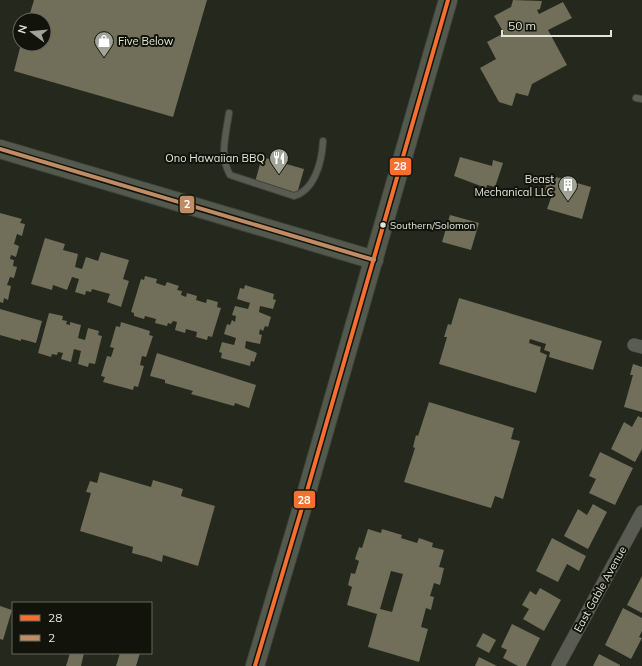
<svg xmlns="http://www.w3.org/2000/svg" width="642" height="666" font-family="Mulish,sans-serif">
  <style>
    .building { fill: #716e59; fill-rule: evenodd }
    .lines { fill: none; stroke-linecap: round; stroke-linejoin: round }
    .lane-casing { stroke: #40433a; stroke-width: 8 }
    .street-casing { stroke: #40433a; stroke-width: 14 }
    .secondary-casing { stroke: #40433a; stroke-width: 20 }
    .lane { stroke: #5a5c54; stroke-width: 6 }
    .street { stroke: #5a5c54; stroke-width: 13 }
    .secondary { stroke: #54594e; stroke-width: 18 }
    .bus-1-casing { stroke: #12140b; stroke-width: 7 }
    .bus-2-casing { stroke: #12140b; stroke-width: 7 }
    .bus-1 { stroke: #f46f30; stroke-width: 4 }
    .bus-2 { stroke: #c18c65; stroke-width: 4 }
    .bus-dot { fill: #e2e5d8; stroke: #12140b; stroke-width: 1.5 }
    .labels { text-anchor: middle; stroke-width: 4; stroke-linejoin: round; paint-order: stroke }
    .bus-label { font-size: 10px; fill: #e2e5d8; stroke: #12140b; text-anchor: start }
    .poi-label { font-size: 11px; fill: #e2e5d8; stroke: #12140b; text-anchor: end }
    .street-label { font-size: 11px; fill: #e2e5d8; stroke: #12140b }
    .line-badge { stroke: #12140b; stroke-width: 1.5 }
    .badge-label { font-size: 11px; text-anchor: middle; font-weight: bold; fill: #fff }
  </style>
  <rect width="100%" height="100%" fill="#25281d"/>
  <g class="building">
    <polygon points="34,0 207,0 173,117 14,71 21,44 44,44 44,20 28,20"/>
    <polygon points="513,0 542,1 540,9 537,10 539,14 563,2 572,18 548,30 567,65 532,84 528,96 516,93 512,106 499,102 480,68 496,59 487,42 504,33 494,16 511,7"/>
    <polygon points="262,157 304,169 297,194 255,182"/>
    <polygon points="460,157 492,166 493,160 503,163 495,187 487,185 486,188 454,176"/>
    <polygon points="549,175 591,187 582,219 547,209 552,195 544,193"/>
    <polygon points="0,213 22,219 20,223 25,224 22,236 17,234 14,244 19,246 16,257 11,255 10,259 14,260 13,266 17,267 14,278 10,277 7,285 11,286 8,300 4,298 3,303 0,302"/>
    <polygon points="450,215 479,223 471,250 442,242"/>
    <polygon points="45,238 65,244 63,250 78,254 75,267 82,269 86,257 98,261 101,252 129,260 123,279 129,281 121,307 107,302 110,294 92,289 91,292 86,291 85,295 75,292 79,279 72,277 67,290 53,285 52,290 31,284"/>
    <polygon points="145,276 157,279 156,283 165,286 167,282 179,286 177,290 182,291 181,295 186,297 187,293 197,296 196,300 206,303 207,299 218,302 217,307 221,308 212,337 208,336 207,340 196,337 197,332 186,329 185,333 175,330 177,322 173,321 171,324 168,323 167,326 155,323 156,319 145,316 144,319 134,316 134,313 131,312 141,279 144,280"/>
    <polygon points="245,285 274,294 273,299 276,300 273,309 260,306 259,312 271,317 268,327 265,326 263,331 260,329 259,334 262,335 260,344 246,341 245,348 257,353 254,362 251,361 250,366 221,358 222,353 219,352 222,342 234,345 236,338 224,334 227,324 230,325 232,320 235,322 236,316 232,315 235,306 248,309 250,303 237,299 240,288 244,289"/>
    <polygon points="459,298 602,341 593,370 549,357 550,352 544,350 546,344 530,339 529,343 541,347 540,352 547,355 536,393 439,364 447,337 444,337 448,324 451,325"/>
    <polygon points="0,309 42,321 36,343 21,339 21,341 0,335"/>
    <polygon points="49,313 63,316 62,320 67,321 66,324 70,325 70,322 81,325 78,338 85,340 88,328 99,331 98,335 102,336 95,364 89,363 88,367 78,364 81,351 74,349 71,362 61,359 63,353 58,352 57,355 52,354 51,357 38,353"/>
    <polygon points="121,322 150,331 149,335 153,336 146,357 142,356 140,365 144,366 138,387 134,386 133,390 103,382 105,377 101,376 107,356 111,357 114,348 110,347 116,326 120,327"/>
    <polygon points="157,353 256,385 249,408 235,403 234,406 191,394 193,391 165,383 165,380 150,376"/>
    <polygon points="633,364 642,367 642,412 624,407 633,375 630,375"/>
    <polygon points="429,402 514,428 511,439 520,441 503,499 495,496 491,508 404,482 415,448 413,447 416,435 418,436"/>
    <polygon points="638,416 642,418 642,449 635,462 611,449 624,422 632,427"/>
    <polygon points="600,452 633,468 615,505 589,493 596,479 589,476"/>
    <polygon points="100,472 151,487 153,480 183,489 181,496 215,506 198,566 163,555 162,562 147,557 132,553 133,547 80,531 91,493 86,492 90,481 97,483"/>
    <polygon points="593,504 607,512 588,549 564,536 578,509 587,515"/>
    <path d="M368 529 381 533 382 529 402 535 401 538 417 543 419 538 433 543 432 547 444 550 439 567 444 568 440 585 434 583 430 596 434 597 431 610 426 608 421 627 428 629 419 662 368 647 377 614 347 605 352 587 348 585 351 573 355 574 359 561 355 559 359 547 362 548ZM391 571 403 574 392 612 380 609Z"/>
    <polygon points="552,538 586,556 579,571 567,564 558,582 536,571"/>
    <polygon points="642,576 642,613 627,605"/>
    <polygon points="540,588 561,600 544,631 523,619 529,609 522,605 530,591 536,595"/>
    <polygon points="0,606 12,610 3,640 0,639"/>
    <polygon points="623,608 642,618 642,631 639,637 642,638 631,659 605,645"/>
    <polygon points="512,624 540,638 526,666 518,666 503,658 507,650 501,647"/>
    <polygon points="483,633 496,640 489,653 476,646"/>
    <polygon points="70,653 84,653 81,666 66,666"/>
    <polygon points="120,653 140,653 136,666 116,666"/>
    <polygon points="599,654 620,665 620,666 593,666"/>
    <polygon points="479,657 497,666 475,666"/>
  </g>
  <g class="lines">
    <g class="lane-casing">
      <g id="lane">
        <polyline points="636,98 642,99"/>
        <path d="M229 113C226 135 219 156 230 175L294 196C315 190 322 161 323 141"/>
      </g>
    </g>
    <g class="street-casing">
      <g id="street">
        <polyline points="634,345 642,347"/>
        <polyline points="558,666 642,512"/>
      </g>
    </g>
    <g class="secondary-casing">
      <g id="secondary">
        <polyline points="0,149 374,260"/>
        <polyline points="255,666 307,491 448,0"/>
      </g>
    </g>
    <use href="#lane" class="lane"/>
    <use href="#street" class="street"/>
    <use href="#secondary" class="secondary"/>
    <g class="bus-1-casing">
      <polyline id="bus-1" points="255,666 307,491 448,0"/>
    </g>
    <g class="bus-2-casing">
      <polyline id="bus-2" points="0,149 374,260"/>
    </g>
    <use href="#bus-1" class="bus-1"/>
    <use href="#bus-2" class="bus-2"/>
  </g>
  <defs>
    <g id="shop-pin" transform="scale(1)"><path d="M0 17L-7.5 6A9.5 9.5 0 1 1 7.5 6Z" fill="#a0a397" stroke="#12140b"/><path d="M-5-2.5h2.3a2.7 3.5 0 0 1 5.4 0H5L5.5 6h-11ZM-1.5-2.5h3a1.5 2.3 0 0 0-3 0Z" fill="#fff"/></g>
    <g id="restaurant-pin" transform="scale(1)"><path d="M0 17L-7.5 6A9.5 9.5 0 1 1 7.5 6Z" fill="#a0a397" stroke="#12140b"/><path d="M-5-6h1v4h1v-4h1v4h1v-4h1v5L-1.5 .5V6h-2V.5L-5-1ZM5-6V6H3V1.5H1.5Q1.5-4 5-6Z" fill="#fff"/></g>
    <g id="building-pin" transform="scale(1)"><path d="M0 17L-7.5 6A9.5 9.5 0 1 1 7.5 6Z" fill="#a0a397" stroke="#12140b"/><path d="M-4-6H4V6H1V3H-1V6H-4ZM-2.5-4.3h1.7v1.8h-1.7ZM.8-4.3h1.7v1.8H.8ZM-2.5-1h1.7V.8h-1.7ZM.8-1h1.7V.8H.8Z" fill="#fff"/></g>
  </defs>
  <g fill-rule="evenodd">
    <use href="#shop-pin" x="104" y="41"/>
    <use href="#restaurant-pin" x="279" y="158"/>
    <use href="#building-pin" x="568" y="185"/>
  </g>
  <circle class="bus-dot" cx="383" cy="225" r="3.5"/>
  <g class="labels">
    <g class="bus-label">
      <text x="390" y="229">Southern/Solomon</text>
    </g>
    <g class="poi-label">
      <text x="118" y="45" text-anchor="start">Five Below</text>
      <text x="265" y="162">Ono Hawaiian BBQ</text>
      <text x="554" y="183">Beast<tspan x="554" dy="13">Mechanical LLC</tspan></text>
    </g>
    <g class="street-label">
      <text transform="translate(600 589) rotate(-61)" y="4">East Gable Avenue</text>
    </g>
  </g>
  <g class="line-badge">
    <rect x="389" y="157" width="23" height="19" rx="4" fill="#f46f30"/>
    <rect x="179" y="195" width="16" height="19" rx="4" fill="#c18c65"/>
    <rect x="293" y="490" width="23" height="19" rx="4" fill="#f46f30"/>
  </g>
  <g class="badge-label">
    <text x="400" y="170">28</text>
    <text x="187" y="208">2</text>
    <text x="304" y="504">28</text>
  </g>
  <rect x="12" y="602" width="140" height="52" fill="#12140b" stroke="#65685d"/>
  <rect x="20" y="615" width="20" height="6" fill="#f46f30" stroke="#65685d"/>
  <text x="48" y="622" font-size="12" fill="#e2e5d8">28</text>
  <rect x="20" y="635" width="20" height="6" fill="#c18c65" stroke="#65685d"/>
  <text x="48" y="642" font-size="12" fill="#e2e5d8">2</text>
  <g transform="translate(32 32) rotate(286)"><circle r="19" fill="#12140b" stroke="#65685d"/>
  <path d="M0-3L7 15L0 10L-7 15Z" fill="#a0a397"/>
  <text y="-6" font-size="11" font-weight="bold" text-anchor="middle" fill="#e2e5d8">N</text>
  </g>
  <path d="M502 30v6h109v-6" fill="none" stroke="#e2e5d8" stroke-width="2"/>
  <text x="508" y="30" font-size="12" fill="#e2e5d8" stroke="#12140b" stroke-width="3" paint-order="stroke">50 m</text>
</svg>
